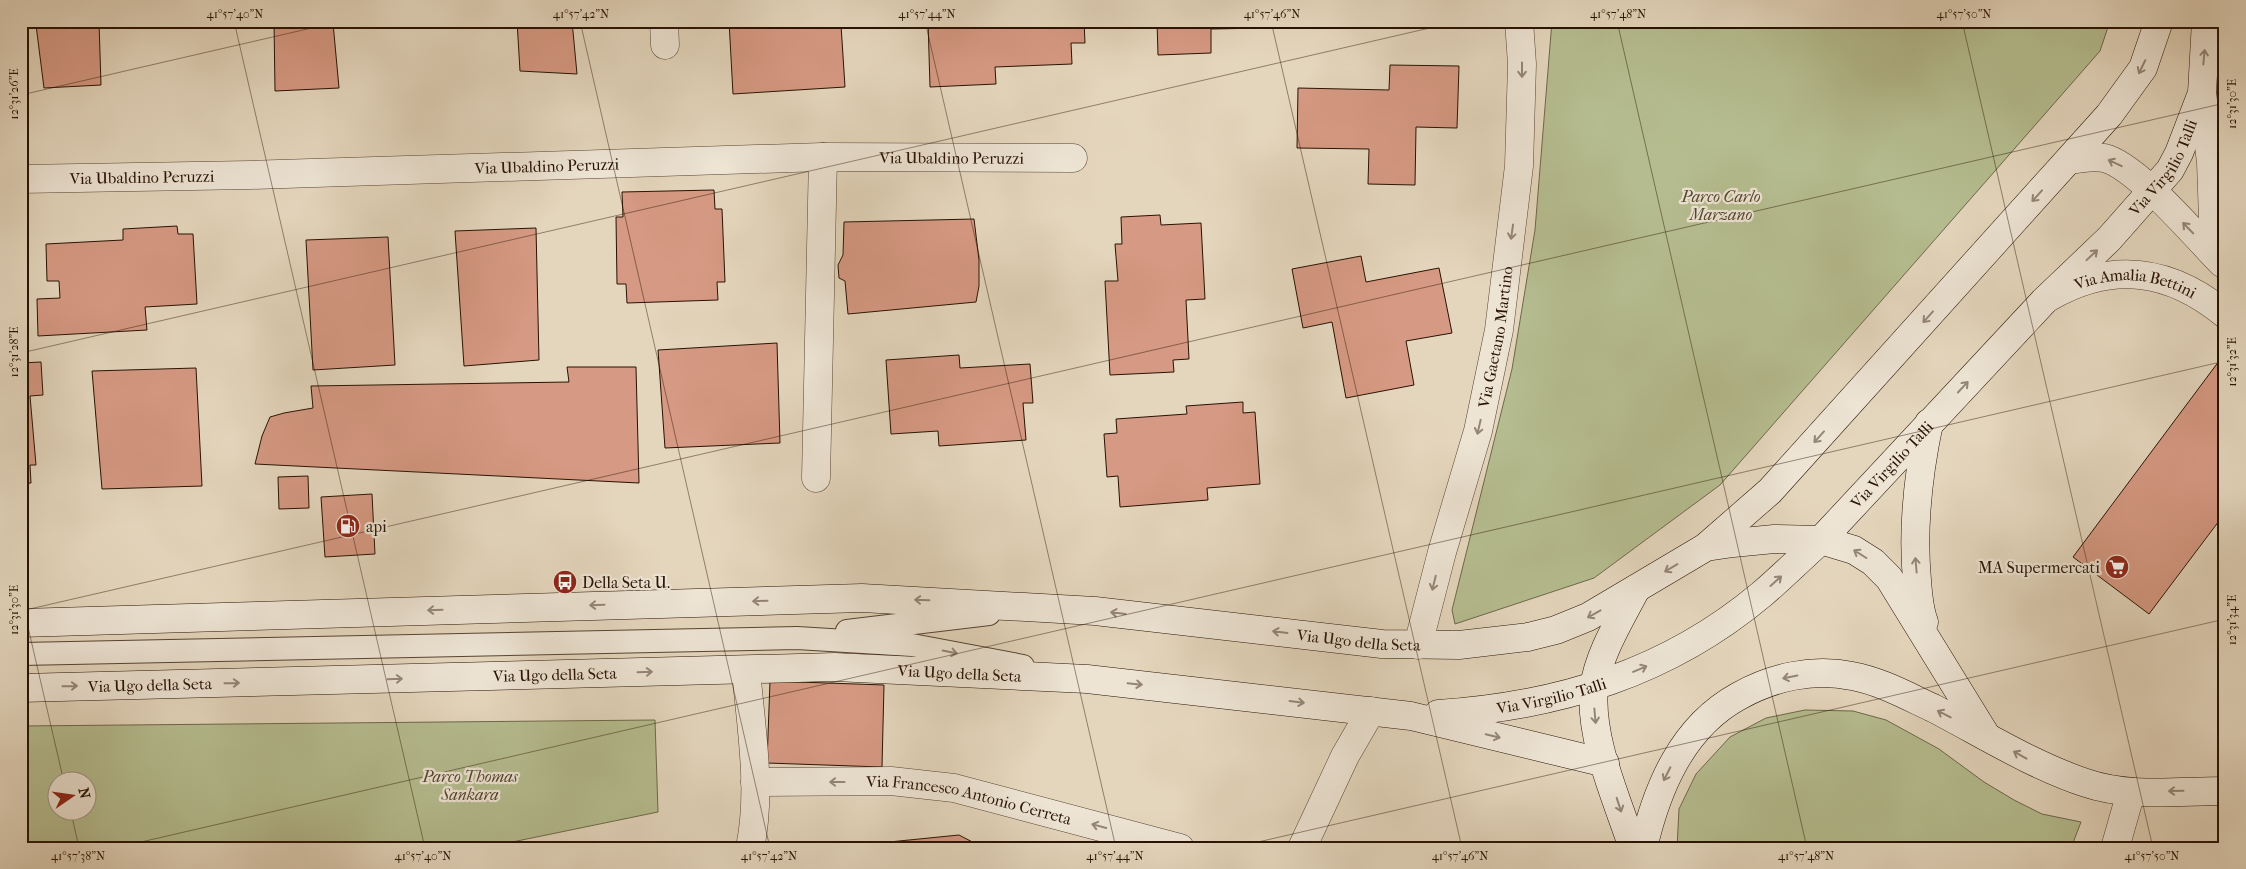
<svg xmlns="http://www.w3.org/2000/svg" width="2246" height="869" font-family="'IM FELL French Canon',serif">
  <style>
    .green { fill: #b5bd90; stroke: #6e684a; fill-rule: evenodd }
    .building { fill: #d69983; stroke: #281203 }
    .lines { fill: none; stroke-linecap: round; stroke-linejoin: round }
    .lane-casing { stroke: #574332; stroke-width: 24 }
    .street-casing { stroke: #574332; stroke-width: 29 }
    .secondary-casing { stroke: #281203; stroke-width: 29 }
    .lane { stroke: #ede4d4; stroke-width: 22 }
    .street { stroke: #ede4d4; stroke-width: 28 }
    .secondary { stroke: #ede4d4; stroke-width: 28 }
    .oneway { stroke: #948676 }
    .ticks { fill: none; stroke: #281203; stroke-width: 1; stroke-opacity: 0.45 }
    .labels { text-anchor: middle; stroke-width: 4.5; stroke-linejoin: round; paint-order: stroke }
    .street-label { font-size: 16px; fill: #281203; stroke: #ede4d4 }
    .park-label { font-size: 16px; font-style: italic; fill: #52452d; stroke: #ede4d4 }
    .poi-label { font-size: 16px; fill: #281203; stroke: #ede4d4; text-anchor: start }
    .neatline { fill: none; stroke: #281203; stroke-width: 2 }
    .ticks-label { font-size: 12px; text-anchor: middle; fill: #281203 }
  </style>
  <rect width="100%" height="100%" fill="#e4d6bd"/>
  <filter id="stains"><feTurbulence type="fractalNoise" baseFrequency=".004" numOctaves="4"/><feColorMatrix values="0 0 0 0 .2 0 0 0 0 .09 0 0 0 0 .02 0 0 0 .5 -.17"/></filter>
  <radialGradient id="worn" r=".72"><stop offset=".6" stop-color="#630" stop-opacity="0"/><stop offset="1" stop-color="#630" stop-opacity=".3"/></radialGradient>
  <g class="green">
    <polygon points="1552,21 2110,21 2100,51 1720,485 1594,578 1455,624 1452,610 1512,369 1535,230"/>
    <polygon points="1805,710 1853,711 1886,720 1939,749 1984,782 2014,800 2042,814 2081,822 2071,848 1677,848 1679,809 1696,774 1730,737 1766,718"/>
    <path d="M655 720 658 812 483 848H21V726ZM58 782H88V812H58Z"/>
  </g>
  <g class="building">
    <polygon points="29,21 101,21 99,22 101,85 44,88 36,25"/>
    <polygon points="274,21 336,21 333,23 339,88 275,91"/>
    <polygon points="517,21 572,21 577,74 520,71"/>
    <polygon points="729,21 807,21 807,27 841,25 845,87 733,94"/>
    <polygon points="928,21 1084,21 1085,43 1071,43 1072,64 995,67 996,84 930,87"/>
    <polygon points="1157,21 1266,21 1266,28 1211,29 1211,53 1158,55"/>
    <polygon points="1390,65 1459,66 1457,128 1416,127 1415,185 1368,184 1369,149 1297,148 1298,88 1389,90"/>
    <polygon points="714,190 715,209 722,209 725,282 717,282 718,300 627,303 626,284 617,284 616,217 623,217 622,192"/>
    <polygon points="1160,215 1161,225 1201,223 1205,299 1186,300 1189,359 1173,360 1174,372 1110,375 1105,281 1118,281 1115,244 1122,244 1121,217"/>
    <polygon points="974,219 979,260 979,286 976,302 848,314 845,281 839,278 838,265 843,255 844,222"/>
    <polygon points="177,226 178,234 193,234 197,304 145,307 147,330 38,336 37,299 60,298 59,281 47,281 46,244 123,240 123,229"/>
    <polygon points="536,228 539,360 464,366 455,231"/>
    <polygon points="388,237 395,365 313,370 306,240"/>
    <polygon points="1361,256 1366,282 1439,268 1452,333 1406,341 1414,385 1346,398 1332,322 1303,328 1292,269"/>
    <polygon points="777,343 780,443 665,448 658,350"/>
    <polygon points="2225,353 2225,513 2149,614 2073,557"/>
    <polygon points="959,355 960,368 1030,364 1033,403 1023,403 1026,440 939,446 938,431 891,434 886,360"/>
    <polygon points="41,362 43,395 30,396 36,465 30,465 31,483 21,484 21,363"/>
    <polygon points="567,367 636,367 639,483 255,464 262,436 270,417 284,413 313,408 311,386 569,382"/>
    <polygon points="196,368 202,486 102,489 92,371"/>
    <polygon points="1243,402 1243,413 1255,412 1260,484 1207,488 1208,500 1120,507 1118,476 1107,477 1104,434 1117,433 1116,419 1187,414 1186,406"/>
    <polygon points="308,476 309,508 279,509 278,477"/>
    <polygon points="372,494 375,554 325,557 321,497"/>
    <polygon points="770,681 884,685 882,767 767,763"/>
    <polygon points="959,835 984,848 839,847"/>
  </g>
  <g class="lines">
    <g class="lane-casing">
      <g id="lane">
        <polyline points="847,631 989,614"/>
        <polyline points="21,654 797,638 912,645 1023,666"/>
      </g>
    </g>
    <g class="street-casing">
      <g id="street">
        <polyline points="664,21 665,45"/>
        <polyline points="2202,93 2211,162 2213,219 2222,262"/>
        <path d="M2070 160C2081 158 2093 156 2104 158 2136 165 2197 238 2222 263"/>
        <path id="s1" d="M21 179 250 175 823 157 1073 158"/>
        <path id="s2" d="M2051 296C2113 261 2170 269 2225 314"/>
        <polyline points="816,478 823,157"/>
        <path id="s3" d="M1418 645 1442 552 1478 431 1499 330 1519 166 1522 64 1519 21"/>
        <path d="M746 670C751 728 762 790 750 848"/>
        <path id="s4" d="M755 782 891 781 954 788 1180 848"/>
        <polyline points="1302,848 1345,756 1371,711"/>
        <polyline points="2115,848 2131,792"/>
      </g>
    </g>
    <g class="secondary-casing">
      <g id="secondary">
        <polyline points="1707,546 1770,491 2109,115 2143,68 2159,21"/>
        <path d="M1924 622C1919 609 1918 594 1917 580 1912 526 1918 475 1929 423"/>
        <path id="s5" d="M21 623 862 598 1095 611 1382 644 1459 645 1528 637 1556 630 1588 617 1706 547 1733 543 1774 539 1821 540 1854 550 1873 562 1889 578 1987 737"/>
        <path id="s6" d="M21 688 835 667 1087 679 1411 716 1605 763"/>
        <path id="s7" d="M1438 714C1559 706 1668 673 1762 594 1782 577 1801 558 1821 540L2044 301 2109 239 2170 170 2179 153 2202 93 2206 21"/>
        <path d="M1633 848C1617 799 1589 739 1594 688 1598 655 1621 618 1636 589"/>
        <path d="M1643 848C1657 788 1682 727 1739 696 1773 677 1813 668 1852 676 1880 681 1907 696 1933 708 1983 734 2032 765 2086 783 2130 798 2179 791 2225 791"/>
      </g>
    </g>
    <use href="#lane" class="lane"/>
    <use href="#street" class="street"/>
    <use href="#secondary" class="secondary"/>
  </g>
  <defs><path id="oneway-shaft" d="M-6 0H5M1.5-3L5.5 0L1.5 3" fill="none" stroke-width="1.6" stroke-linecap="round" stroke-linejoin="round" transform="scale(1.25)"/></defs>
  <g class="oneway">
    <use href="#oneway-shaft" transform="translate(2204 57) rotate(-85)"/>
    <use href="#oneway-shaft" transform="translate(2142 67) rotate(116)"/>
    <use href="#oneway-shaft" transform="translate(1522 70) rotate(90)"/>
    <use href="#oneway-shaft" transform="translate(2115 163) rotate(-155)"/>
    <use href="#oneway-shaft" transform="translate(2037 196) rotate(132)"/>
    <use href="#oneway-shaft" transform="translate(2188 228) rotate(-134)"/>
    <use href="#oneway-shaft" transform="translate(1512 232) rotate(98)"/>
    <use href="#oneway-shaft" transform="translate(2092 255) rotate(-43)"/>
    <use href="#oneway-shaft" transform="translate(1928 317) rotate(132)"/>
    <use href="#oneway-shaft" transform="translate(1963 387) rotate(-47)"/>
    <use href="#oneway-shaft" transform="translate(1479 427) rotate(103)"/>
    <use href="#oneway-shaft" transform="translate(1819 437) rotate(132)"/>
    <use href="#oneway-shaft" transform="translate(1860 554) rotate(-148)"/>
    <use href="#oneway-shaft" transform="translate(1916 565) rotate(-95)"/>
    <use href="#oneway-shaft" transform="translate(1671 568) rotate(149)"/>
    <use href="#oneway-shaft" transform="translate(1776 581) rotate(-42)"/>
    <use href="#oneway-shaft" transform="translate(1434 583) rotate(104)"/>
    <use href="#oneway-shaft" transform="translate(922 600) rotate(-178)"/>
    <use href="#oneway-shaft" transform="translate(760 601) rotate(178)"/>
    <use href="#oneway-shaft" transform="translate(597 605) rotate(178)"/>
    <use href="#oneway-shaft" transform="translate(435 610) rotate(178)"/>
    <use href="#oneway-shaft" transform="translate(1118 613) rotate(-173)"/>
    <use href="#oneway-shaft" transform="translate(1594 614) rotate(151)"/>
    <use href="#oneway-shaft" transform="translate(1280 632) rotate(-173)"/>
    <use href="#oneway-shaft" transform="translate(950 652) rotate(11)"/>
    <use href="#oneway-shaft" transform="translate(1640 669) rotate(-23)"/>
    <use href="#oneway-shaft" transform="translate(645 672) rotate(-2)"/>
    <use href="#oneway-shaft" transform="translate(1790 677) rotate(168)"/>
    <use href="#oneway-shaft" transform="translate(395 679) rotate(-2)"/>
    <use href="#oneway-shaft" transform="translate(232 683) rotate(-1)"/>
    <use href="#oneway-shaft" transform="translate(1135 684) rotate(6)"/>
    <use href="#oneway-shaft" transform="translate(70 686) rotate(-1)"/>
    <use href="#oneway-shaft" transform="translate(1297 702) rotate(7)"/>
    <use href="#oneway-shaft" transform="translate(1944 714) rotate(-153)"/>
    <use href="#oneway-shaft" transform="translate(1595 716) rotate(85)"/>
    <use href="#oneway-shaft" transform="translate(1493 736) rotate(14)"/>
    <use href="#oneway-shaft" transform="translate(2020 755) rotate(-151)"/>
    <use href="#oneway-shaft" transform="translate(1667 774) rotate(117)"/>
    <use href="#oneway-shaft" transform="translate(837 782) rotate(-180)"/>
    <use href="#oneway-shaft" transform="translate(2176 791) rotate(179)"/>
    <use href="#oneway-shaft" transform="translate(1619 805) rotate(72)"/>
    <use href="#oneway-shaft" transform="translate(1099 826) rotate(-165)"/>
  </g>
  <path class="ticks" d="M234 21 425 848M580 21 770 848M925 21 1116 848M1271 21 1462 848M1617 21 1807 848M1962 21 2153 848M21 95 342 21M21 353 1460 21M21 597 64 782M21 611 2225 103M71 812 79 848M115 848 2225 361M1232 848 2225 619"/>
  <defs>
    <g id="fuel-disc" transform="scale(1.25)"><circle r="9.5" fill="#8f2418" stroke="#ede4d4"/><path d="M-5.5-6h7V0h2V4h1.3V-2.5L3-4.5l.8-.8L6-3V5H2.5V1h-1V6h-7ZM-4.2-4.7v3.2H.2V-4.7Z" fill="#fff"/></g>
    <g id="supermarket-disc" transform="scale(1.25)"><circle r="9.5" fill="#8f2418" stroke="#ede4d4"/><path d="M-6-5.5h2.5l.6 2H6L4.5 2H-2.5L-4.4-4H-6ZM-1.5 3.2a1.3 1.3 0 1 0 .1 0ZM3 3.2a1.3 1.3 0 1 0 .1 0Z" fill="#fff"/></g>
    <g id="bus-disc" transform="scale(1.25)"><circle r="9.5" fill="#8f2418" stroke="#ede4d4"/><path d="M-5-6H5V4H4V6H2V4H-2V6H-4V4H-5ZM-3.5-4V0h7V-4ZM-3.5 1.2v1.5H-2V1.2ZM2 1.2v1.5H3.5V1.2Z" fill="#fff"/></g>
  </defs>
  <g fill-rule="evenodd">
    <use href="#fuel-disc" x="348" y="526"/>
    <use href="#supermarket-disc" x="2117" y="567"/>
    <use href="#bus-disc" x="565" y="582"/>
  </g>
  <g class="labels">
    <g class="street-label">
      <text dy="6" stroke="none"><textPath href="#s1" startOffset="931">Via Ubaldino Peruzzi</textPath></text>
      <text dy="6" stroke="none"><textPath href="#s7" startOffset="939">Via Virgilio Talli</textPath></text>
      <text dy="6" stroke="none"><textPath href="#s1" startOffset="526">Via Ubaldino Peruzzi</textPath></text>
      <text dy="6" stroke="none"><textPath href="#s1" startOffset="121">Via Ubaldino Peruzzi</textPath></text>
      <text dy="6" stroke="none"><textPath href="#s2" startOffset="89">Via Amalia Bettini</textPath></text>
      <text dy="6" stroke="none"><textPath href="#s3" startOffset="318">Via Gaetano Martino</textPath></text>
      <text dy="6" stroke="none"><textPath href="#s7" startOffset="535">Via Virgilio Talli</textPath></text>
      <text dy="6" stroke="none"><textPath href="#s5" startOffset="1340">Via Ugo della Seta</textPath></text>
      <text dy="6" stroke="none"><textPath href="#s6" startOffset="939">Via Ugo della Seta</textPath></text>
      <text dy="6" stroke="none"><textPath href="#s6" startOffset="534">Via Ugo della Seta</textPath></text>
      <text dy="6" stroke="none"><textPath href="#s6" startOffset="129">Via Ugo della Seta</textPath></text>
      <text dy="6" stroke="none"><textPath href="#s7" startOffset="115">Via Virgilio Talli</textPath></text>
      <text dy="6" stroke="none"><textPath href="#s4" startOffset="216">Via Francesco Antonio Cerreta</textPath></text>
    </g>
    <g class="park-label">
      <text x="1721" y="202">Parco Carlo<tspan x="1721" dy="18">Marzano</tspan></text>
      <text x="470" y="782">Parco Thomas<tspan x="470" dy="18">Sankara</tspan></text>
    </g>
    <g class="poi-label">
      <text x="366" y="532">api</text>
      <text x="2100" y="573" text-anchor="end">MA Supermercati</text>
      <text x="582" y="588">Della Seta U.</text>
    </g>
  </g>
  <rect width="2246" height="869" fill="none" stroke="#e4d6bd" stroke-width="55"/>
  <g transform="translate(72 796) rotate(77)"><circle r="24" fill="#ede4d4" stroke="#9e9080"/>
  <path d="M0-4L9 19L0 12L-9 19Z" fill="#8f2418"/>
  <text y="-8" font-size="14" font-weight="bold" text-anchor="middle" fill="#281203">N</text>
  </g>
  <rect x="28" y="28" width="2190" height="814" class="neatline"/>
  <g class="ticks-label">
    <text x="235" y="18">41°57'40"N</text>
    <text x="581" y="18">41°57'42"N</text>
    <text x="927" y="18">41°57'44"N</text>
    <text x="1272" y="18">41°57'46"N</text>
    <text x="1618" y="18">41°57'48"N</text>
    <text x="1964" y="18">41°57'50"N</text>
    <text transform="translate(14 94) rotate(-90)" y="4">12°31'26"E</text>
    <text transform="translate(2232 104) rotate(-90)" y="4">12°31'30"E</text>
    <text transform="translate(14 352) rotate(-90)" y="4">12°31'28"E</text>
    <text transform="translate(2232 362) rotate(-90)" y="4">12°31'32"E</text>
    <text transform="translate(14 610) rotate(-90)" y="4">12°31'30"E</text>
    <text transform="translate(2232 620) rotate(-90)" y="4">12°31'34"E</text>
    <text x="78" y="860">41°57'38"N</text>
    <text x="423" y="860">41°57'40"N</text>
    <text x="769" y="860">41°57'42"N</text>
    <text x="1115" y="860">41°57'44"N</text>
    <text x="1460" y="860">41°57'46"N</text>
    <text x="1806" y="860">41°57'48"N</text>
    <text x="2152" y="860">41°57'50"N</text>
  </g>
  <rect width="100%" height="100%" filter="url(#stains)"/>
  <rect width="100%" height="100%" fill="url(#worn)"/>
</svg>
